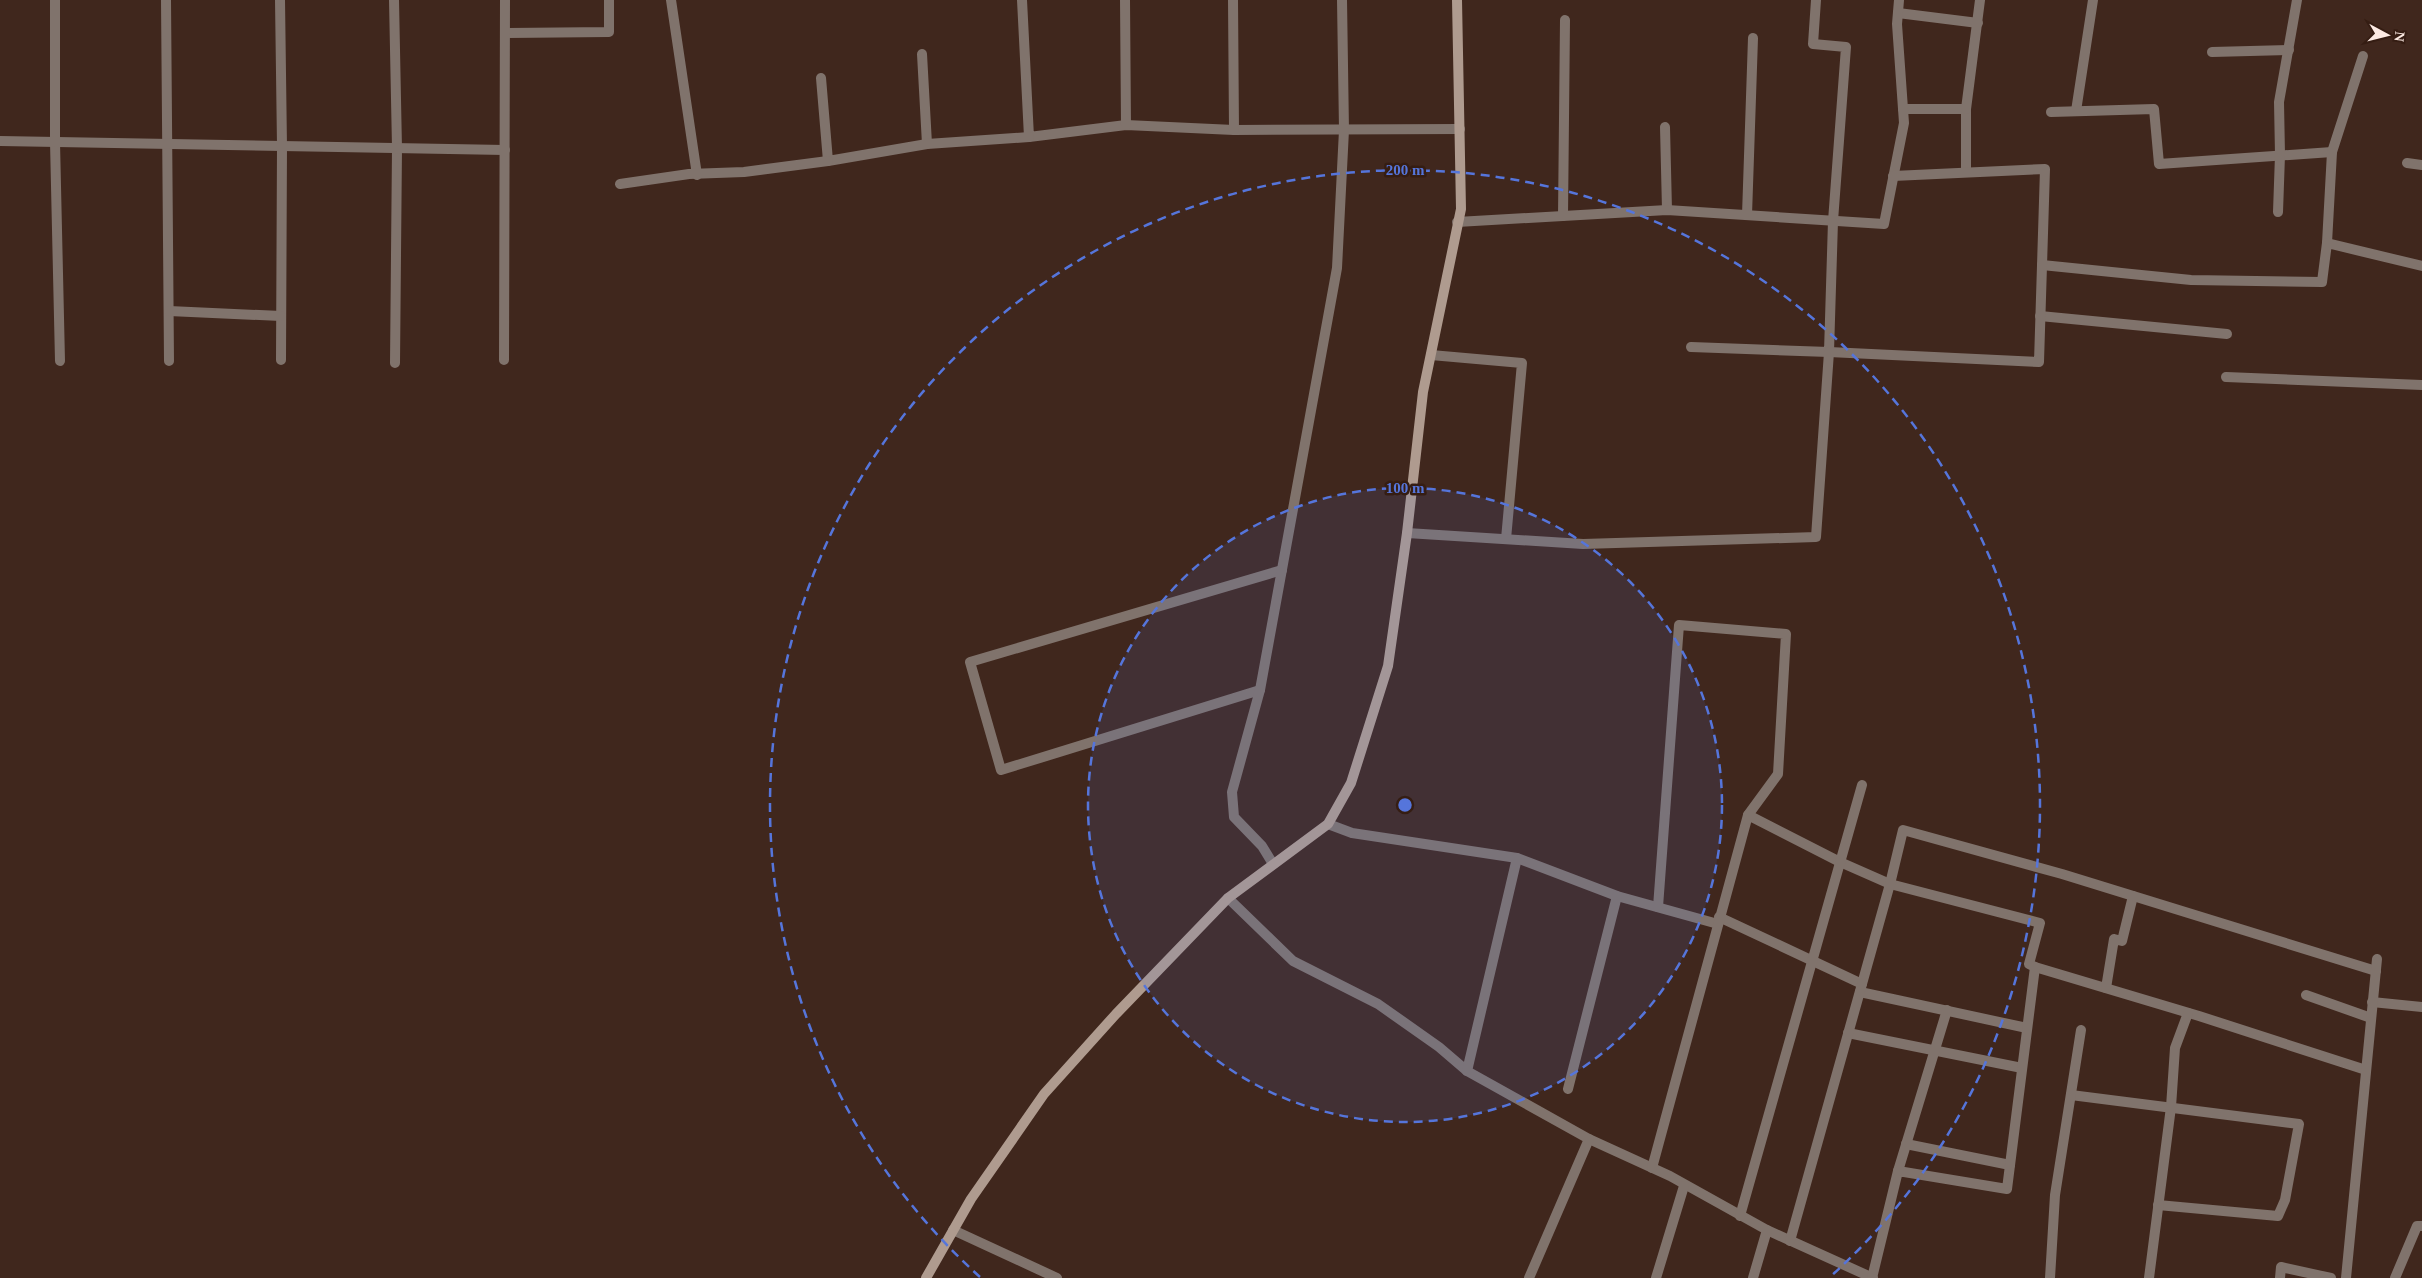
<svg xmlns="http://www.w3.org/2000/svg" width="2422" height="1278" font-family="'Times New Roman',serif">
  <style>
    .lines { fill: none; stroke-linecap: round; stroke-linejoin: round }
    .street { stroke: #80736c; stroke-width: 10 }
    .secondary { stroke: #af9b8f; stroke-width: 10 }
    .ring { fill: none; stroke: #5575db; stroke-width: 2.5; stroke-dasharray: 9 6 }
    .centre { fill: #5575db; stroke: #351d13; stroke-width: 2.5 }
    .ring-label { font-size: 15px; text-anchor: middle; font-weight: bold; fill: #5575db; stroke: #351d13; stroke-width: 5; stroke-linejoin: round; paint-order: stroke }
  </style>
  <rect width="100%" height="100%" fill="#40271d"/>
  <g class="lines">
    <g class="street">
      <polyline points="55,0 55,142 60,361"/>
      <polyline points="166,0 169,361"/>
      <polyline points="280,0 282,146 281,360"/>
      <polyline points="394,0 397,148 395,363"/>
      <polyline points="671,0 697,175"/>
      <polyline points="1022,0 1029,137 1126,125 1234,130 1460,129"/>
      <polyline points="1125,0 1126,125"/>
      <polyline points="1233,0 1234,130"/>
      <polyline points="1898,13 1978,23"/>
      <polyline points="505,33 609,32 609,0"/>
      <polyline points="2212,52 2289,50"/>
      <polyline points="922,54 927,144"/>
      <polyline points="821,78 828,161 927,144 1029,137"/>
      <polyline points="1903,109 1966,109 1966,172"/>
      <polyline points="1966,109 1980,0"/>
      <polyline points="2076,111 2093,0"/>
      <polyline points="2051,112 2154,109 2159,164 2332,152"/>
      <polyline points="1665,127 1667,210"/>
      <polyline points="0,141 505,150"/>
      <polyline points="2407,163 2422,165"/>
      <polyline points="620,184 689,174 744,172 828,161"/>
      <polyline points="2278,212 2280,155 2279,102 2297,0"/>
      <polyline points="1747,215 1753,38"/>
      <polyline points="1563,216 1565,20"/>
      <polyline points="1457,222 1667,210 1884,224 1904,123 1897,24 1899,0"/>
      <polyline points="2327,243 2332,152 2363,56"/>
      <polyline points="2042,265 2191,280 2322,282 2327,243 2422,266"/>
      <polyline points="169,311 281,316"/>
      <polyline points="2040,316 2227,334"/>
      <polyline points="1691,347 1829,352 1833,221 1846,47 1813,44 1816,0"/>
      <polyline points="1431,355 1522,363 1506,539"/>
      <polyline points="504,360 505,0"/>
      <polyline points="2226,377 2422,385"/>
      <polyline points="1407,533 1583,544 1816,537 1829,352 2039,362 2045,169 1893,176"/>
      <polyline points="1260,690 1001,770 970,662 1282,570"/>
      <polyline points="1328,824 1352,833 1517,858 1617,896 1718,924"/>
      <polyline points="1273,864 1262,846 1234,817 1232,792 1260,690 1337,268 1344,130 1342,0"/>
      <polyline points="1228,898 1293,961 1378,1004 1439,1047 1467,1071 1589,1139 1670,1176 1767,1230 1873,1278"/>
      <polyline points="1658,907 1679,625 1786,634 1778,774 1748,815"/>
      <polyline points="1719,917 1862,984"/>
      <polyline points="2035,967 2199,1016 2366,1070"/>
      <polyline points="2106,988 2114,939 2122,941 2133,896"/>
      <polyline points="1860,992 2027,1028"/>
      <polyline points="2306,995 2371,1018"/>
      <polyline points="2372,1002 2422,1007"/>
      <polyline points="1848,1033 2022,1068"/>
      <polyline points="1467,1071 1517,858"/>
      <polyline points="1568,1089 1617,896"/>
      <polyline points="2071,1095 2299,1124 2285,1200 2278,1216 2158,1205"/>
      <polyline points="1906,1144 2010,1165"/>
      <polyline points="1652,1168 1748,815 1840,862 1890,884 2040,923 2029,964 2035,967 2007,1189 1898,1171 1872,1278"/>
      <polyline points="1898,1171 1947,1010"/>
      <polyline points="1740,1216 1862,785"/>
      <polyline points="953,1230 1057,1278"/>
      <polyline points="1790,1241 1890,884 1903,830 2062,874 2376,971"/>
      <polyline points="1529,1278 1589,1139"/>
      <polyline points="1656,1278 1684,1186"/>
      <polyline points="1753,1278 1767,1230"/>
      <polyline points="2050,1278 2055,1195 2081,1030"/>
      <polyline points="2149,1278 2171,1107 2175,1048 2188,1013"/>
      <polyline points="2280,1278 2281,1267 2331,1278"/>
      <polyline points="2346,1278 2377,959"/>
      <polyline points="2395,1278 2417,1226 2422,1226"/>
    </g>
    <polyline class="secondary" points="926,1278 971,1199 1044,1094 1116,1014 1228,898 1328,824 1351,783 1388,666 1407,533 1423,392 1461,209 1457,0"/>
  </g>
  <circle cx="1405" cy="805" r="317" fill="#5575db" fill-opacity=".12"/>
  <g class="ring">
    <circle cx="1405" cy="805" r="317"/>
    <path d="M980 1277A635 635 0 1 1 1830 1277"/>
  </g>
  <circle cx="1405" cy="805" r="8" class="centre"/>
  <g class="ring-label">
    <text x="1405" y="175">200 m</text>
    <text x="1405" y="493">100 m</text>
  </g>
  <g transform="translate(2387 35) rotate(97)" stroke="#351d13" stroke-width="4" paint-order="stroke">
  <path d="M0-4L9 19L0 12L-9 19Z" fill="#fceae3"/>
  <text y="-8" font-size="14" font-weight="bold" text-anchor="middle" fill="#fceae3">N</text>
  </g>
</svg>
